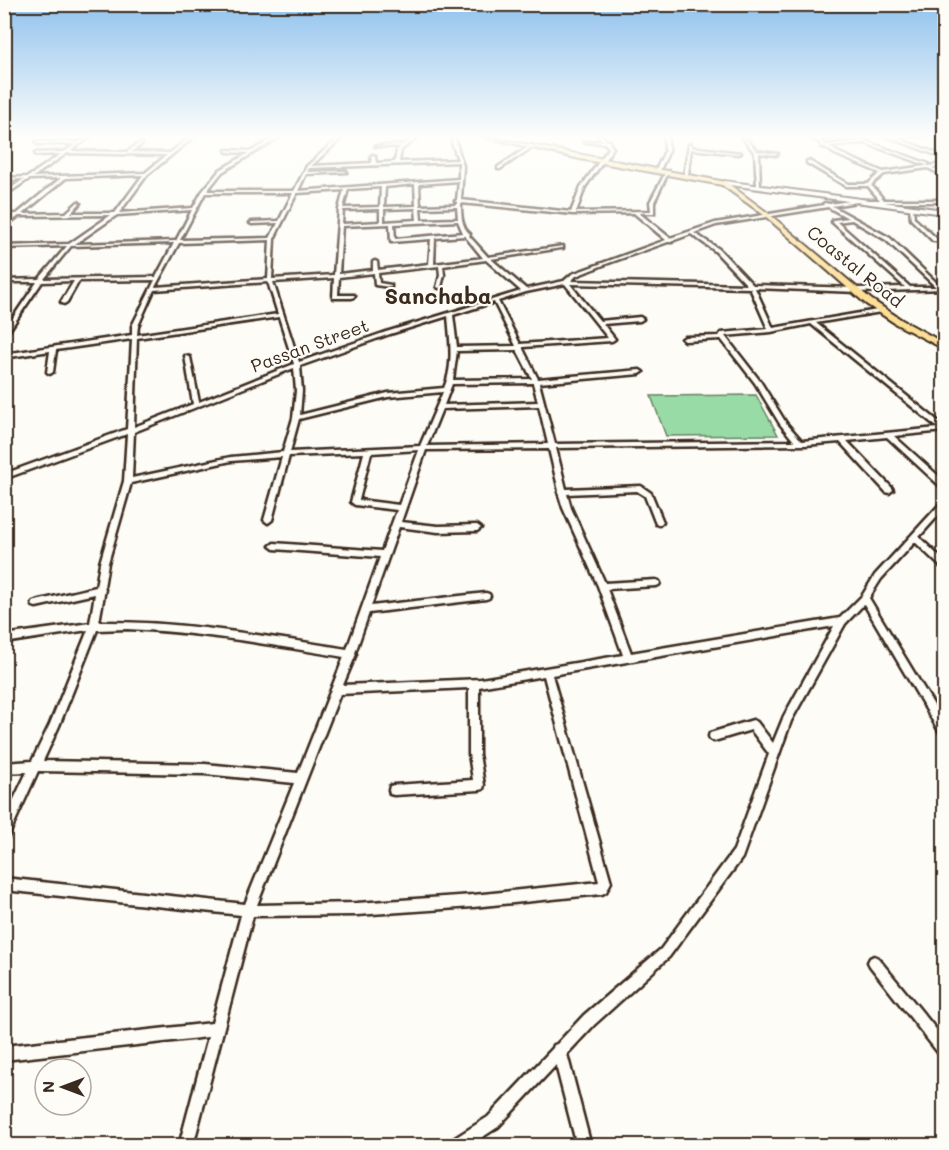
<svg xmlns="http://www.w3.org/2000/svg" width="949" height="1150" font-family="Mali,sans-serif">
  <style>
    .green { fill: #98dba7; stroke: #6a8262; stroke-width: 1.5 }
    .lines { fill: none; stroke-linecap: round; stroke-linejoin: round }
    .street-casing { stroke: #3b2a1e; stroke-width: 5 }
    .secondary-casing { stroke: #3b2a1e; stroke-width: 4 }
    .primary-casing { stroke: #3b2a1e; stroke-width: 4 }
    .street { fill: #fdfcf7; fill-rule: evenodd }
    .secondary { fill: #fdfcf7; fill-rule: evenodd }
    .primary { fill: #fcde96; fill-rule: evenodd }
    .labels { text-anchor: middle; stroke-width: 4.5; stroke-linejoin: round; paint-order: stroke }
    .far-street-label { font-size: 18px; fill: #3b2a1e; stroke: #fdfcf7 }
    .far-district-label { font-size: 22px; font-weight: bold; fill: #3b2a1e; stroke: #fdfcf7 }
  </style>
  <rect width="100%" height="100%" fill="#fdfcf7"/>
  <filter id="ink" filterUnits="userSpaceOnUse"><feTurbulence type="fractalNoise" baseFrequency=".0167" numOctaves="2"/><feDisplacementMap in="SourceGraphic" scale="12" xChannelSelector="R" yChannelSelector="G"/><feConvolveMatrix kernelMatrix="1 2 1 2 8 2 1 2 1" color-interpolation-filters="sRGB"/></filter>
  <g filter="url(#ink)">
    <polygon class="green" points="756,395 778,435 666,436 651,396"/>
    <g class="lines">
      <g class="street-casing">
        <g id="street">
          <path d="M89 135H93L70 151 127 152 141 142 142 144 131 152 170 153 193 135H196L147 175 119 213 193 208 202 192 220 170 249 153 227 152 226 150 252 151 279 135H283L222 172 207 191H294L307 166 342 135H345L311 166 372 163 371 156 373 155 375 156 376 163 395 162 397 150 401 147 375 146 403 145 414 137 398 136 397 135H420L401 150 399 162 458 160 452 143 453 135H455L456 143 463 166 461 200 571 212 581 187 609 148 605 143 584 142 603 141 598 135H601L607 141H610L609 143 613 148 585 187 576 212 651 211 650 202 666 172 669 171 654 202V213H639L670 238 715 223 824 205 823 204 825 203 829 204 857 200H880L868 186H846L807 163V161H809L848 184H868L880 173 835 154 825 147H822V145L809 135H812L816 137 846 135H865L864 136 854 137 929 164 926 165 865 143 829 146 837 152 883 172 925 166 926 165 929 166 944 164V166L932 168 944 174V176L928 168 884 174 871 185 884 200H944V202H857L832 206 890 238 941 287H944V289L857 292 755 288 773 328 883 309V311L881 312 816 323 944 426V431L894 436 944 481V487H941L887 437 847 441 892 488 893 490 889 493 886 492 840 442 805 445 556 448 566 489 641 486 651 493 663 522 659 525 656 524 645 496 637 491 567 494 571 508 605 583 656 580 659 581 660 583 659 585 656 586 607 589 631 653 840 618 862 596 875 575 941 503H944V509L919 537 944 561V568L941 567 915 542 881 579 869 598 944 722V735L940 733 864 604 845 624 791 721 742 858 669 957 594 1025 567 1054 591 1146H577L556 1065 498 1127 469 1146H448L450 1141 488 1117 553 1048 554 1045 557 1044 584 1015 661 949 734 850 769 754 751 730 714 741 710 739 709 736 710 733 753 720 757 722 773 743 784 716 834 626 552 675 611 882 606 892 602 894 473 907 357 915 253 916 193 1146H179L208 1037 4 1060V1046L212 1023 241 915 4 890V878L245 904 294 783 205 774 38 771 8 837 4 838V820L27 772 4 773V763L32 761 50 724 88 630 4 643V635L90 623 95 594 36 607 33 606 32 604 33 602 36 601 96 587 100 563 124 481 127 434 4 479V474L127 429 132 339 56 350 53 372 50 374 47 372 50 351 4 358V354L132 335V326L155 280 79 281 67 302 64 304 61 302 74 281 42 282 4 338V331L37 282H4V280L39 279 67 246 4 248V246L69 244 111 215 19 216 4 227V223L14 216H4V214H17L61 178 29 179 4 196V193L24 179 4 180V178L28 177 61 154 36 155 35 153 61 152 66 151 76 144H37L36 142H75L76 144ZM849 137 861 141 826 145 818 139ZM67 153 167 155 145 173 33 177ZM459 162V179L298 191 306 174 347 172 345 171 307 172 309 168ZM143 175 115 213H71L80 203 78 202 66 213 22 214 66 178ZM459 181 457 200 455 201 457 202V205L420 206 419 184ZM415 184 416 206 384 207 385 187ZM381 187 380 207 343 208 348 189ZM344 190 339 209 334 275 272 279 274 239 297 193ZM205 193H293L279 221 252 222 250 223 252 224 278 223 270 238 180 240ZM461 203 573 214 634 213 666 240 572 274 564 281 526 289 491 259 561 248H563V246L488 257 469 236 470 234C461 227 461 214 461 203ZM457 207 458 219 421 220 420 208ZM828 207 848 218 833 220 832 222 905 287 857 288 753 285 719 249 694 233 716 225ZM416 208 417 220 384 222V209ZM380 209V222L342 224 343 210ZM192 210 176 241 75 244 117 215ZM852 220 886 240 936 287H910L837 222ZM458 221 463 233 395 239 394 224ZM390 224 391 242 431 239 429 264 378 270 377 262 375 261 373 262V270L339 274 342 226ZM691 234 715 251 747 285 571 281 576 276 606 264 668 242H672V241ZM465 236 483 258 434 264 435 238ZM270 240 268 279 155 287 179 243ZM174 243 156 277 44 279 71 246ZM486 260 521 291 386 332 299 362 273 282 334 278 333 298H352L355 296 354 295H338L339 277 374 273 375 285 389 287H391V285L379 283 378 273 439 266 440 275 437 287 439 288 441 287 444 275 443 266ZM268 282 278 314 137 335 138 326 154 290ZM565 284 608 338 520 344 498 301 526 292ZM570 284 750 288 768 329 721 333 719 336 685 337 682 339 685 341 721 339 755 383 780 424 794 441 555 444 539 383 640 374 643 372 640 370 538 379 523 349V347L612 341 615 339 603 324 640 321 643 319 640 317 600 321ZM494 302 516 346 457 347 453 315ZM448 316C450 340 454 366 444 388L388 393 300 415 302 391 300 366 390 334ZM279 317 294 364 199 402 190 357 185 356 193 404 134 427 137 338ZM811 324 938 428 802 441 786 423 760 381 725 336 771 332ZM517 350 532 379 453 380 457 351ZM294 368 296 391 293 418 283 452 231 457 132 478 134 432ZM533 383 538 402 444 405 452 384ZM443 392 420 446 290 452 299 419 388 397ZM539 406 548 444 427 446 442 409ZM549 449 559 491 558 492 563 508 598 586 623 655 481 679 343 685 356 654 355 653 369 613 486 599 489 598 490 596 489 594 486 593 371 606 399 527 438 532 477 531 481 528 477 525 438 526 401 522 426 450ZM419 450 399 505 359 500 371 453ZM364 453 351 502 355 505 397 510 382 551 274 543 270 546 274 549 380 557 347 649C264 636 183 621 99 622L105 589 104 587 108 563 131 483 231 461 282 457 264 520 268 523 272 520 289 456ZM127 629C201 632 272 645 344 657L298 773 205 764 43 761 59 726 97 630ZM544 676 599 882 473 895 357 903 257 905 340 694 469 688V754L473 780 394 785 390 786 389 790 390 794 394 795 479 790 483 789 484 785 479 754V687Z"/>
          <polygon points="492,135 496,135 489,138 489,136"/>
          <polygon points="664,135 667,135 669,151 660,170 658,171 656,170 665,151"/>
          <polygon points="740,135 742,135 757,151 778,154 776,155 759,153 760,188 757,187 755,153"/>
          <polygon points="883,135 936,135 935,136 893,137 944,156 944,158"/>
          <polygon points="689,144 691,144 691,147 741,153 739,154 691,149 688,175 686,176 684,175"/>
          <polygon points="531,145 534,146 500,169 498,169 498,167"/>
          <polygon points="910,207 913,208 914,218 937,239 937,241 933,241 911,219"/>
          <polygon points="874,956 878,958 944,1039 944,1056 939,1054 870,966 868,962 870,958"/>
        </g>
      </g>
      <g class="secondary-casing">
        <g id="secondary">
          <polygon points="8,135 13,135 4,139 4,136"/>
          <polygon points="724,181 944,210 944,214 722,184"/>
        </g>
      </g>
      <g class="primary-casing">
        <polygon id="primary" points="477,135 726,182 768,213 872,300 902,320 944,343 944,349 896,324 866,304 764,215 722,185 580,159"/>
      </g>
      <use href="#street" class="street"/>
      <use href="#secondary" class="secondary"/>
      <use href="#primary" class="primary"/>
    </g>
  </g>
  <linearGradient id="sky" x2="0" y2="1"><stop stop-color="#90c2ee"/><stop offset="0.46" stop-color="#fefefb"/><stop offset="1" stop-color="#fefefb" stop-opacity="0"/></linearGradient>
  <rect width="949" height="296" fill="url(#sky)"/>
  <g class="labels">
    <g class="far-street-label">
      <text transform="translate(855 267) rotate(39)" y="6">Coastal Road</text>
      <text transform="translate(310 346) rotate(-20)" y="6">Passan Street</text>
    </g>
    <g class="far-district-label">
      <text x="438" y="304">Sanchaba</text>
    </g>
  </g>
  <rect width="949" height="1150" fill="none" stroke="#fdfcf7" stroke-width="24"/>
  <rect x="12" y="12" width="925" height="1126" fill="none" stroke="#3b2a1e" stroke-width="2" filter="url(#ink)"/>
  <g transform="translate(63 1087) rotate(270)"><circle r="28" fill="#fdfcf7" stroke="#afa8a0" stroke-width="1.5"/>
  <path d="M0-4.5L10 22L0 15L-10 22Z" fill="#3b2a1e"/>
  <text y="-9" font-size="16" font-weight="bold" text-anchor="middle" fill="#3b2a1e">N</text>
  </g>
</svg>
